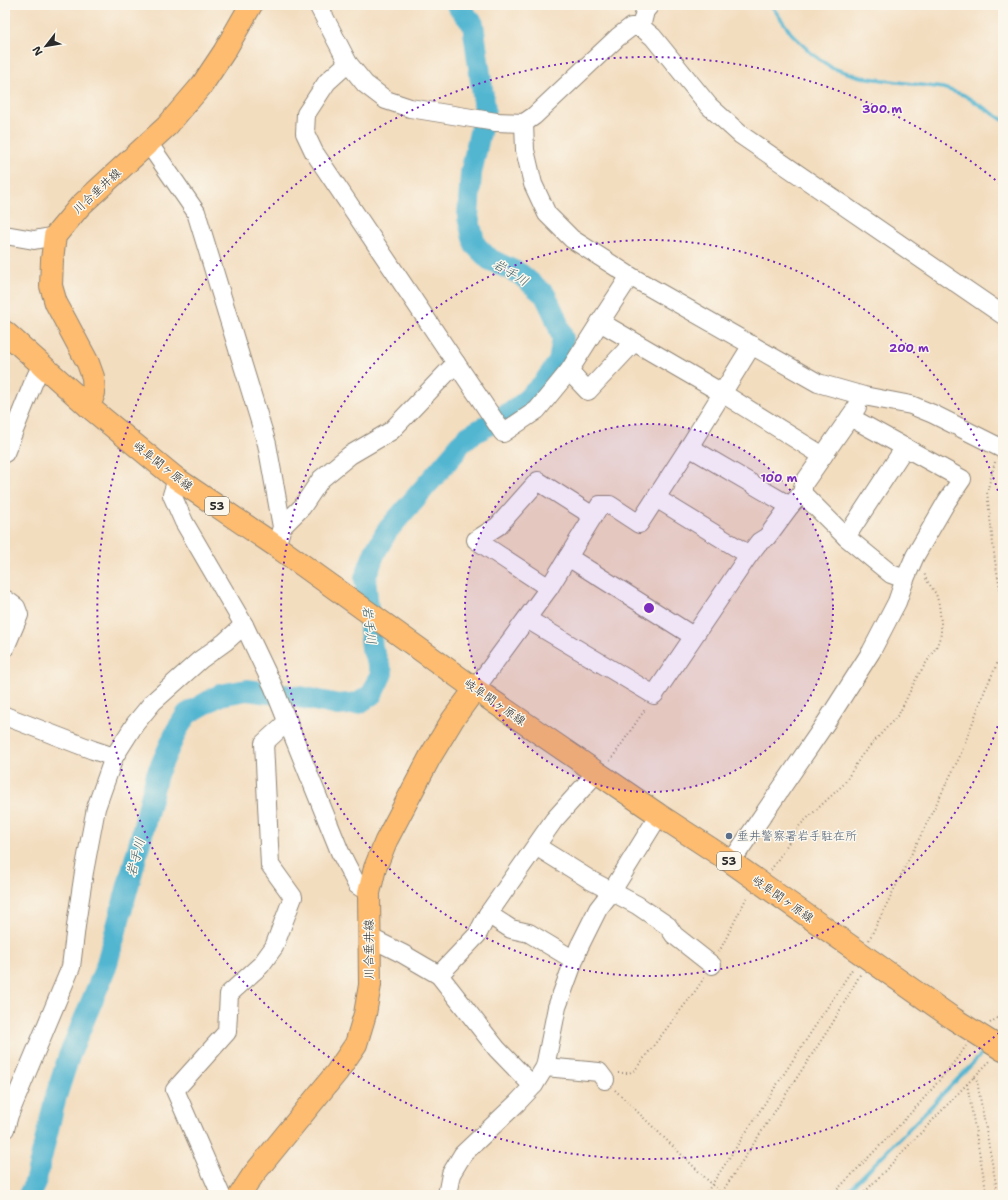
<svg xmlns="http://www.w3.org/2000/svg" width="1008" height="1200" font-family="'Shantell Sans','Klee One',sans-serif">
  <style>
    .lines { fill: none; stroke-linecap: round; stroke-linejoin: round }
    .stream { stroke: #52b6d1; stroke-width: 3.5 }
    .river { stroke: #52b6d1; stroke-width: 22 }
    .minor-casing { stroke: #8f8475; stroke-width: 20 }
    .major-casing { stroke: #8f8475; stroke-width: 24 }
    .path { stroke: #8f8475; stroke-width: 2; stroke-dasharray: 1 3; stroke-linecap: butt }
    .minor { stroke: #fff; stroke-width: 18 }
    .major { stroke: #fdbc6f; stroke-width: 22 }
    .ring { fill: none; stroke: #7b2cbf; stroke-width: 2; stroke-dasharray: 2 4 }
    .service-dot { fill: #5c6f8a; stroke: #fbf7ec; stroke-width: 1.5 }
    .labels { text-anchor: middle; stroke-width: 3; stroke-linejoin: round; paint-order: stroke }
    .shield { fill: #fbf7ec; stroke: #696865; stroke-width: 1 }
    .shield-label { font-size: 11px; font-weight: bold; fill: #2b2b2b }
    .street-label { font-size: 12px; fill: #2b2b2b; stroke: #fbf7ec }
    .service-label { font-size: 12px; fill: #4e5e75; stroke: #fbf7ec; text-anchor: start }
    .water-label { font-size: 13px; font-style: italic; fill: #395c65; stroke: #fbf7ec }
    .centre { fill: #7b2cbf; stroke: #fbf7ec; stroke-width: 2 }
    .ring-label { font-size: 12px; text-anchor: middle; font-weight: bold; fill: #7b2cbf; stroke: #fbf7ec; stroke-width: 3; stroke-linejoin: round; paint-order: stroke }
  </style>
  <rect width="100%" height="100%" fill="#fbf7ec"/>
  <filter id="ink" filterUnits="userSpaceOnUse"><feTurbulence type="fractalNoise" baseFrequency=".025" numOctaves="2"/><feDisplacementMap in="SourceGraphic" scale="8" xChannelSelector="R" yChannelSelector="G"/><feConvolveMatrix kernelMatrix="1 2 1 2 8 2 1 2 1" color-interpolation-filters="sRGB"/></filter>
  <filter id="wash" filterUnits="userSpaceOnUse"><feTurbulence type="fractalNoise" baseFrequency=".012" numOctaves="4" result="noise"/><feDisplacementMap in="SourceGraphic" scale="16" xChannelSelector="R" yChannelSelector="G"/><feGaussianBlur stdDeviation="0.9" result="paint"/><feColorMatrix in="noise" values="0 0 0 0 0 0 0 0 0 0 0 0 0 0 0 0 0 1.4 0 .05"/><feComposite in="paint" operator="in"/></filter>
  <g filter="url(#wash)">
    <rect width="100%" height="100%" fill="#f3ddbf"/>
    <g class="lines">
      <g class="stream">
        <polyline points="771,5 791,33 811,53 832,68 861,77 943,88 964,95 1003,120"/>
        <polyline points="997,1038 1003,1032"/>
        <polyline points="844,1195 987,1049"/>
      </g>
      <polyline class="river" points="29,1195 35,1183 56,1096 69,1056 106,967 141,838 157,774 177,730 187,714 220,695 247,690 305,698 338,705 359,703 372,694 382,673 372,648 365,578 375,552 387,531 456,451 459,445 469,436 519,407 543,384 559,362 563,339 555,316 545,295 520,274 489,259 475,245 468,217 471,173 485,110 473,24 457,5"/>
    </g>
  </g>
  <g filter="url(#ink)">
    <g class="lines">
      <g class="minor-casing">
        <g id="minor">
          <polyline points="318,5 348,63 365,84 386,100 410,108 496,122 524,123 534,116 618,37 631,27 641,27 653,37 709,106 741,135 1003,315"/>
          <polyline points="641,27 645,11 650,5"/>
          <polyline points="348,63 327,82 306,114 305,133 314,152 503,433 537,410 569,371 600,322"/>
          <polyline points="524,123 525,150 533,184 547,214 572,239 630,276 818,383 864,396 911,405 933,414 1003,449"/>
          <polyline points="149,144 196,212 267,444 282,527 276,546"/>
          <polyline points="5,235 34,240 55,236"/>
          <polyline points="630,276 600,322 722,393 823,456"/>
          <polyline points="569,371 588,391 634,342"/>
          <polyline points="689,447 790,506 802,493 804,483 857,407"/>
          <polyline points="5,453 34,381 41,366"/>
          <polyline points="177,479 172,495 184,522 244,625 273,686 340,852 357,885 369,893"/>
          <polyline points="802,493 846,537 891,574 905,579"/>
          <polyline points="282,527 302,507 321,479 350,455 391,431 456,363"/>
          <polyline points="846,537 905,447"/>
          <polyline points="749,555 759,542 767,537 790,506"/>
          <polyline points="568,557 693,636"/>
          <polyline points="549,588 476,540 498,526 538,481 593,516"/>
          <polyline points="5,599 16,607 19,615 5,648"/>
          <polyline points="527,619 654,695 749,555 656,498"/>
          <polyline points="475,689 549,588 600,505 610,505 639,524 689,447 752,345"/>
          <polyline points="5,716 93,750 114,757"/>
          <polyline points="536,846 592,881 637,905 668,926 674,935 712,965"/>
          <polyline points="731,862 827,721 871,652 897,602 905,579 915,556 947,501 962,479 850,417"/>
          <polyline points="488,914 511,929 529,933 574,960"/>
          <polyline points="369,937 403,954 439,975 497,1049 526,1079 534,1085"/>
          <polyline points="439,975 477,935 488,914 554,820 597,772"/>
          <polyline points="545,1067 599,1072 605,1080"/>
          <polyline points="5,1129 9,1115 71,967 77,918 84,872 96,808 114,757 135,724 153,702 200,660 225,642 244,625"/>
          <polyline points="221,1195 175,1090 227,1032 229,994 261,965 274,947 293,897 270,865 264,743 288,721"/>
          <polyline points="447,1195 451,1174 463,1154 517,1103 534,1085 545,1067 557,1007 579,947 598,909 612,891 659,815"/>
        </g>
      </g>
      <g class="major-casing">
        <g id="major">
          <polyline points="5,332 89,407 177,479 276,546 475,689 659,815 731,862 954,1019 1003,1050"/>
          <polyline points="89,407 94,393 93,377 88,363 56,303 51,286 52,260 55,236 80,206 167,126 202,85 224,52 251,5"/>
          <polyline points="240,1195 253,1175 337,1072 356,1044 365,1014 370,985 369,893 375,868 386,841 430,757 453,719 475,689"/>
        </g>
      </g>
      <g class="path">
        <polyline points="995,462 987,492 995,561 1003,604"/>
        <polyline points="610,761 646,708"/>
        <polyline points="771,870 800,825 844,784 861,756 899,714 917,677 937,646 941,634 941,622 939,604 936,594 926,579 924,572"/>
        <polyline points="869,940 960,756 985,690 1003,651"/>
        <polyline points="719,952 748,895"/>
        <polyline points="990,1023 1003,1014"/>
        <polyline points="618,1073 629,1073 635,1070 696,990 704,978"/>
        <polyline points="974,1077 977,1081 998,1195"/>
        <polyline points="967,1084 987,1195"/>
        <polyline points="615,1090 723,1195"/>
        <polyline points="705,1195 853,968"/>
        <polyline points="720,1195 832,1024 861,973"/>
        <path d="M832 1195C878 1147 927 1100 966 1046"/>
        <polyline points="862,1195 967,1084 990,1061"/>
      </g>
      <use href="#minor" class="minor"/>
      <use href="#major" class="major"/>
    </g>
  </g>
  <circle cx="649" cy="608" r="184" fill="#7b2cbf" fill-opacity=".12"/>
  <g class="ring">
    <circle cx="649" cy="608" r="184"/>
    <path d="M1003 709A368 368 0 1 1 1003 507"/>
    <path d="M999 1033A551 551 0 1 1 999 183"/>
  </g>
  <circle class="service-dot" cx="729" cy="836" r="4"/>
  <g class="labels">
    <g class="shield">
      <rect x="205" y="497" width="24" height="18" rx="3"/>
      <rect x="717" y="852" width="24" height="18" rx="3"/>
    </g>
    <g class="shield-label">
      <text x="217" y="510">53</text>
      <text x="729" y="865">53</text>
    </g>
    <g class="street-label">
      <text transform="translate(97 191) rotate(-43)" y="4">川合垂井線</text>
      <text transform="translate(163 466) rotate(38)" y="4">岐阜関ヶ原線</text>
      <text transform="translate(495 702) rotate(35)" y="4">岐阜関ヶ原線</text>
      <text transform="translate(783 899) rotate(35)" y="4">岐阜関ヶ原線</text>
      <text transform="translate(369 949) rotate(-90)" y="4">川合垂井線</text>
    </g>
    <g class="service-label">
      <text x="737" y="840">垂井警察署岩手駐在所</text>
    </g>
    <g class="water-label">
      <text transform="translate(511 272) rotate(31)" y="5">岩手川</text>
      <text transform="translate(370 625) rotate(83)" y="5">岩手川</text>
      <text transform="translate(135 857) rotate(-75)" y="5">岩手川</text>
    </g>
  </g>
  <circle cx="649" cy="608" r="6" class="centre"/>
  <g class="ring-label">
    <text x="882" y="113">300 m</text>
    <text x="909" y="352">200 m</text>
    <text x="779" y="482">100 m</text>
  </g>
  <rect width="1008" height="1200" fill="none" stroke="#fbf7ec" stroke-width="20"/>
  <g transform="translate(46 46) rotate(239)" stroke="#fbf7ec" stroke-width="3" paint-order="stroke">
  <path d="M0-3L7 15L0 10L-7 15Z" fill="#2b2b2b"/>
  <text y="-6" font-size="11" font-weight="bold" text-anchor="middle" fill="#2b2b2b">N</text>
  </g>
</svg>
